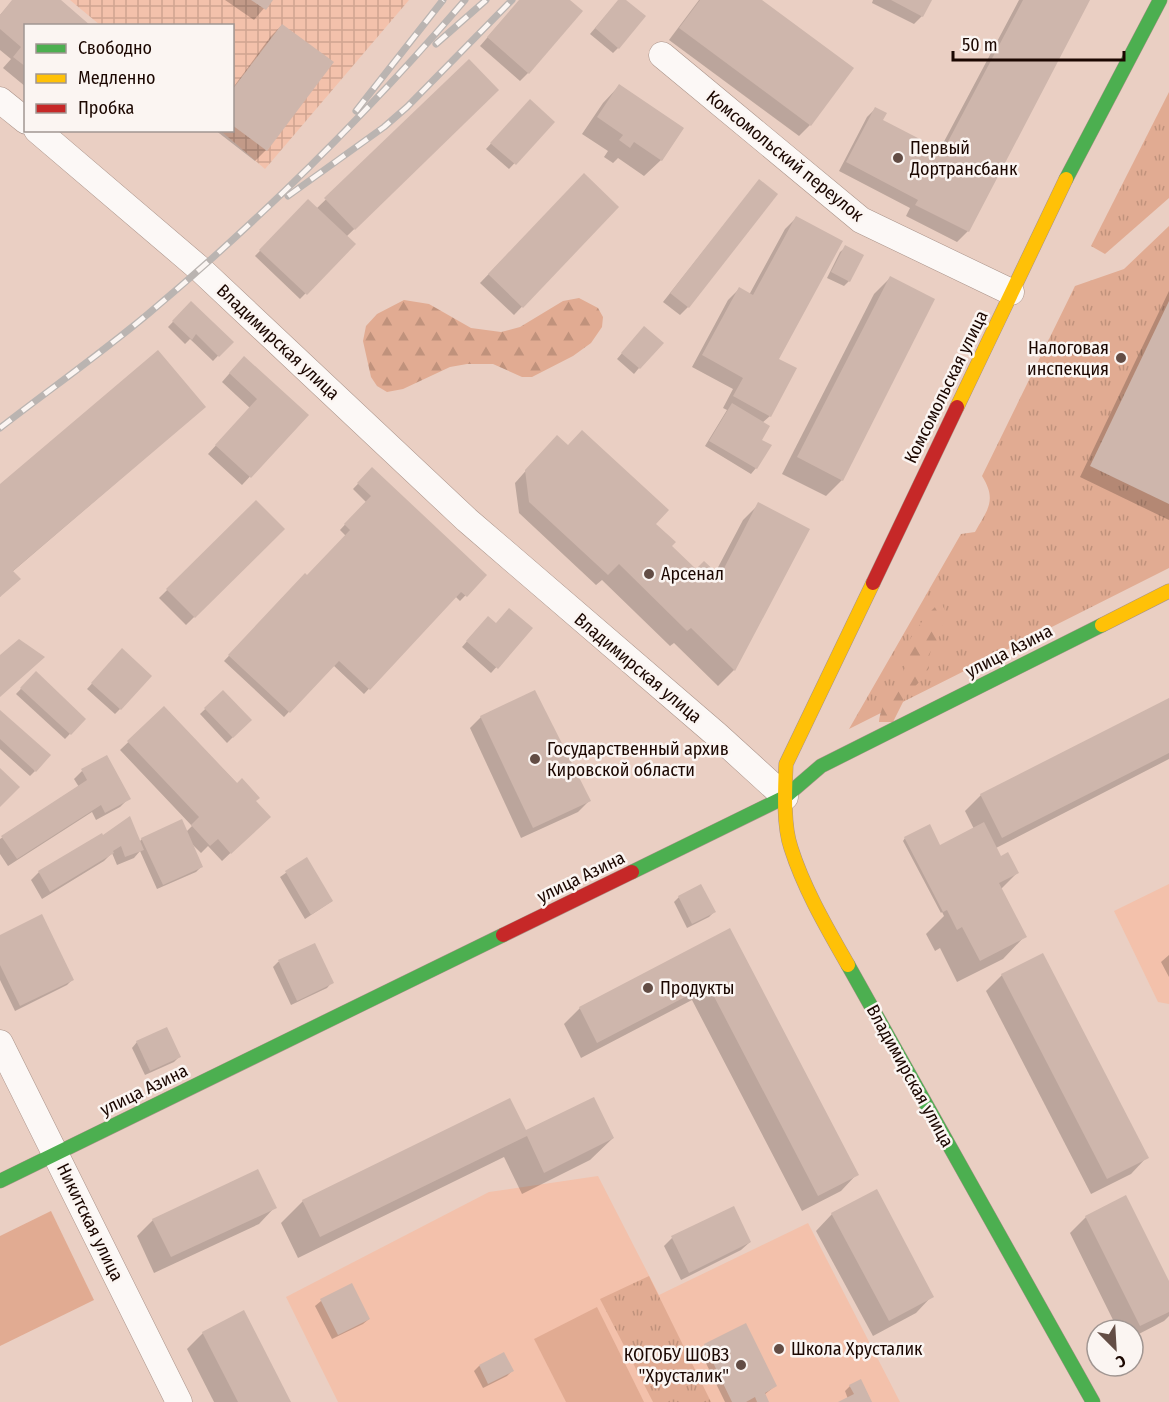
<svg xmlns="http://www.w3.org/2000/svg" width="1169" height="1402" font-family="'Fira Sans Condensed',sans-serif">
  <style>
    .built { fill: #f3c1ab }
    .industrial { fill: url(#industrial-grid) }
    .grass { fill: url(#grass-tufts) }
    .forest { fill: url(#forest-firs) }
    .park { fill: #e1ab92 }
    .shadow { fill: #0003 }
    .building { fill: #ceb6ac }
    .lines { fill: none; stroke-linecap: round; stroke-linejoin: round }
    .street-casing { stroke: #a99288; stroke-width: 27 }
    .fast-casing { stroke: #a99288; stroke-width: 15 }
    .slow-casing { stroke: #a99288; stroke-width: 15 }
    .jam-casing { stroke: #a99288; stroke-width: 15 }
    .street { stroke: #fcf8f6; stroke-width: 26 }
    .fast { stroke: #4caf50; stroke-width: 14 }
    .slow { stroke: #ffc107; stroke-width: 14 }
    .jam { stroke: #c62828; stroke-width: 14 }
    .rail-casing { stroke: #bab4b1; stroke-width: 7 }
    .rail { stroke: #fbf5f2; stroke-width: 4.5; stroke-dasharray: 14; stroke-linecap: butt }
    .poi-dot { fill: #634d45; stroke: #fbf5f2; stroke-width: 2 }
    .labels { text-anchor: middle; stroke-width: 5; stroke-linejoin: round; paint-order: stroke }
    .poi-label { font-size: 18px; fill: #1b0701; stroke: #fbf5f2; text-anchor: start }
    .street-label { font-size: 18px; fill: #1b0701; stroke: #fbf5f2 }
  </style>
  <defs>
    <pattern id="industrial-grid" width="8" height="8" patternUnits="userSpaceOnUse" patternTransform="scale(1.5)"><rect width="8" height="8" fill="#f3c1ab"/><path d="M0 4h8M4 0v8" fill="none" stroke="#d0a491"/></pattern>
    <pattern id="grass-tufts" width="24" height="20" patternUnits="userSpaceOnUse" patternTransform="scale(1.5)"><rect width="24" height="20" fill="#e1ab92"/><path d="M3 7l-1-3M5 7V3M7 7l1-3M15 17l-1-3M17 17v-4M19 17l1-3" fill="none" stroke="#c0927c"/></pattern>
    <pattern id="forest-firs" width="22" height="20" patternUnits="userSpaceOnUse" patternTransform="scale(1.5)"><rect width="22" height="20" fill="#e1ab92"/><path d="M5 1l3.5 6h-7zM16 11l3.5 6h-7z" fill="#c0927c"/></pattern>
  </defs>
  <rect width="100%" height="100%" fill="#eacfc3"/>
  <g class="built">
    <polygon points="1169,884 1169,1004 1158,1002 1114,911"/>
    <polygon points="598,1176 659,1295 808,1223 900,1402 338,1402 286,1297 489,1192"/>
  </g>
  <polygon class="industrial" points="70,0 409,0 265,169 221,131 232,130 232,26 100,25"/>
  <g class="grass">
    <polygon points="1169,92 1169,198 1105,254 1091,246"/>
    <path d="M1169 226V568L849 729 961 534 975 532C988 509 997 500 982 476L1075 286 1124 269Z"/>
    <polygon points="649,1276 711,1402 653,1402 600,1299"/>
  </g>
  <g class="forest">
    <polygon points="579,298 598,308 603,317 602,327 591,343 573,356 532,377 522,377 493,364 467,364 450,367 403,389 387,392 377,386 371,377 363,341 366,326 377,314 404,300 429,304 471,328 501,332 520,327 563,301"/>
    <path d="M941 602 946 613 940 635 928 656 929 668 923 678 906 696 893 722H879C881 702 894 690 903 672 908 663 906 655 908 645 910 635 932 608 941 602Z"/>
  </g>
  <g class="park">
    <polygon points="51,1211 94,1300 0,1346 0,1236"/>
    <polygon points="597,1307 644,1402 566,1402 534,1339"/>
  </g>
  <g class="shadow">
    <polygon points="13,0 59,0 26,26 26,87 3,68 11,59 0,50 0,15"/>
    <polygon points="225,0 271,0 254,20"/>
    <polygon points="520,0 568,0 528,73 520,81 480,46"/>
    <polygon points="619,0 624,0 618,48 613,53 590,34"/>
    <polygon points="699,0 760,0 810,125 799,136 669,40"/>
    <polygon points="873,0 931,0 922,16 914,24 872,3"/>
    <polygon points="1019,0 1089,0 968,231 957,242 906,216 910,208 839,171 867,117 875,109 881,121 939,151"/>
    <polygon points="282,25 266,150 255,161 215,130 232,130 232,89 271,36"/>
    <polygon points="469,61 497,90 346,237 354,244 300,299 255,256 308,201 316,209"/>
    <polygon points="619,86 682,129 661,160 644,176 618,158 613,163 604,157 608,151 582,134 603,103"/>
    <polygon points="525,106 553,122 509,169 486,149"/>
    <polygon points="584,175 617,207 514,315 480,283"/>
    <polygon points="759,181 688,307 680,315 663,302"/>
    <polygon points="796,218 770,416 762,423 756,468 751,474 705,446 727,410 723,408 733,389 692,367 728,300 739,289 749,295 785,229"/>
    <polygon points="846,247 849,281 844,286 827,278 840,252"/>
    <polygon points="890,278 842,480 826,496 782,474 874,294"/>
    <polygon points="1169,291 1169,520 1080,477"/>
    <polygon points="191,303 231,342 213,361 190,339 185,344 168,327"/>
    <polygon points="639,333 639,368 634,374 617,359"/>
    <polygon points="236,366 307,415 242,485 208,454 250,408 222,382"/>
    <polygon points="204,407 12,572 0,597 0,486"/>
    <polygon points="546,448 650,529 696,571 715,573 743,520 759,504 808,529 734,670 718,686 674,643 670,646 602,580 596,585 519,513 515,483"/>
    <polygon points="372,469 485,575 460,601 455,596 364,694 333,665 284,717 224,661 300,580 307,577 346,536 340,530 366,502 353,489"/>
    <polygon points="256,502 283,529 186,625 159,598"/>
    <polygon points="483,623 531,628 491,673 462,647"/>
    <polygon points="117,656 120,709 115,714 87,689"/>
    <polygon points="36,673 84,719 65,739 16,694"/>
    <polygon points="223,692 250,720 227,743 200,714"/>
    <polygon points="1169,699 1169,759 996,848 1001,858 1017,873 1001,889 1025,936 1003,959 957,982 940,948 935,951 926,934 944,916 942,912 941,913 903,841 905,838 940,846 974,829 965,811 981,795"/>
    <polygon points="164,708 255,802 260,825 222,861 208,846 201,853 192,844 202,866 196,872 157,889 140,851 134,858 117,865 112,853 104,861 42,899 31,880 39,872 101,835 139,842 142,839 186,832 192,826 120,750"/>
    <polygon points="0,712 35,771 30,776 0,749"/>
    <polygon points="481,717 589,801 578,812 521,838 470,728"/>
    <polygon points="82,771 129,798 120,807 96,820 92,812 8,866 0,854 0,839 79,787 74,779"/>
    <polygon points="306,859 332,901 305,919 280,877"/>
    <polygon points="679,897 714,912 709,917 687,928 674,902"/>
    <polygon points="730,930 857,1174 841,1191 802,1211 692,1000 581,1058 564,1024 580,1008"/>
    <polygon points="0,936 72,980 67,985 15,1011 0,980"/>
    <polygon points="314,945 332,982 327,988 291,1005 273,967 278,962"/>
    <polygon points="1169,955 1169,977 1161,962"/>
    <polygon points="1002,975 1147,1157 1131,1174 1091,1194 986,991"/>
    <polygon points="137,1042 179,1057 174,1062 145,1075 132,1048"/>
    <polygon points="525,1132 613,1138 590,1160 522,1194 504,1157 298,1258 281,1223 303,1201"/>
    <polygon points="275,1207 259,1224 154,1273 137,1236 153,1220"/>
    <polygon points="832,1214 932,1296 916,1313 873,1336 816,1231"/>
    <polygon points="1086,1217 1169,1284 1169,1316 1164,1321 1133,1337 1133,1330 1118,1330 1070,1233"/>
    <polygon points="672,1238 750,1242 741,1250 681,1280 664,1246"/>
    <polygon points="351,1285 369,1319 363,1324 332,1339 315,1306 321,1301"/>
    <polygon points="203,1333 290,1402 214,1402 187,1349"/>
    <polygon points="705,1345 775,1386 764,1395 767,1402 725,1402 700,1351"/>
    <polygon points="479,1366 512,1371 507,1376 483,1388 474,1371"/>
    <polygon points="850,1386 870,1402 841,1402 848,1399 845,1391"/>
  </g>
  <g class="building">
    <polygon points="12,0 61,0 91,26 26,26 26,67 13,57 21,47 0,29 0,15"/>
    <polygon points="251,0 273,0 266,10"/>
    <polygon points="519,0 570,0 583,11 529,74 487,37"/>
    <polygon points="618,0 626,0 646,16 619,49 595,28"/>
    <polygon points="700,0 762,0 854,68 811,126 679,28"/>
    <polygon points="891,0 932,0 923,17"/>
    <polygon points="1023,0 1090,0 969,232 915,205 918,200 846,162 875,107 887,113 883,120 943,151"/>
    <polygon points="282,24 334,62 267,151 232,125 232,90"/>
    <polygon points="469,59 499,90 355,230 324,198"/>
    <polygon points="619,84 684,128 662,161 634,142 630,148 619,140 623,135 597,117"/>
    <polygon points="530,99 555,122 516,165 490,143"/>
    <polygon points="584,173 619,207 523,308 488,274"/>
    <polygon points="759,179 778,194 689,308 670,293"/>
    <polygon points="308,199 356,244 307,295 259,250"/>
    <polygon points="796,216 843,241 779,359 797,368 771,417 733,396 743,378 702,355 739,287 753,295"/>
    <polygon points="845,245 864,255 850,282 831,272"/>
    <polygon points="890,276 935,299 843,481 797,457"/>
    <polygon points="191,301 234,342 219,357 196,334 192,340 172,321"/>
    <polygon points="1169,301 1169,504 1090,466"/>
    <polygon points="644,326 664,343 640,369 621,353"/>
    <polygon points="158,350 206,407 13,571 21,579 0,597 0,484"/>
    <polygon points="244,356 309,415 251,478 215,445 257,399 229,373"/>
    <polygon points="732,403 770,426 762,440 772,445 757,469 709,441"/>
    <polygon points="582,430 669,510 656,524 676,542 672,546 696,569 704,561 720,576 758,502 810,529 735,671 691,628 687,631 619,564 608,575 529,502 525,470 557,435 568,445"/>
    <polygon points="372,467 487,575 467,597 461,592 370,690 339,661 290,713 228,655 305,573 307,575 350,530 344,524 371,496 357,483"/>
    <polygon points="256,500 285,529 195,618 166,589"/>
    <polygon points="509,608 533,628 498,669 466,641 488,616 496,623"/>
    <polygon points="19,639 45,657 0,697 0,655"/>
    <polygon points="122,648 152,676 121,710 91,683"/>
    <polygon points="36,671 86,719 71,735 20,688"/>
    <polygon points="223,690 252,720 233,738 204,708"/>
    <polygon points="535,690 591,801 533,828 480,716"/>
    <polygon points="1169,698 1169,753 1002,838 980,794"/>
    <polygon points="164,706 237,783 242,778 260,798 256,801 271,817 231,854 218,839 210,846 191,825 199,817 127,741"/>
    <polygon points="0,710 51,755 36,772 0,739"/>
    <polygon points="107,755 131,799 105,813 101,805 17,859 1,836 87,780 81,769"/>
    <polygon points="0,768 20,787 0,807"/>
    <polygon points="130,816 144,850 125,857 121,846 113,851 114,853 50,892 38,871 102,833 103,835"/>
    <polygon points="182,819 203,867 163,885 141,838"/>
    <polygon points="984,822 1001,856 1008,852 1019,873 999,883 1027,937 980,961 962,927 957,930 947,910 943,912 904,837 930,824 940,845"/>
    <polygon points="307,857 333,901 311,915 285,871"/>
    <polygon points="701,884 716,912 692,924 678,896"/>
    <polygon points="42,914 74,980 20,1006 0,965 0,935"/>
    <polygon points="730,928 859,1175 818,1196 708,985 597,1043 579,1007"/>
    <polygon points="315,943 334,983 297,1001 278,960"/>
    <polygon points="1043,953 1149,1158 1107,1179 1001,974"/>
    <polygon points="167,1027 181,1057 150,1071 136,1041"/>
    <polygon points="594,1097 614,1138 544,1173 527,1136 320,1237 302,1200 510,1098 526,1130"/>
    <polygon points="258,1169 277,1208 171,1257 152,1219"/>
    <polygon points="877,1189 934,1297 889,1321 831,1213"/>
    <polygon points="1126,1195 1169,1281 1169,1312 1140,1326 1085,1216"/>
    <polygon points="734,1206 751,1242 689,1273 671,1236"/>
    <polygon points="352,1283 370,1319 338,1335 320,1299"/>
    <polygon points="244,1310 291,1402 238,1402 202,1332"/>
    <polygon points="746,1323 777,1386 765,1393 769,1402 757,1402 755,1397 746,1402 732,1402 704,1344"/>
    <polygon points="504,1352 514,1371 488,1384 479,1365"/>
    <polygon points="861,1379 872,1402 838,1402 854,1394 849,1385"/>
  </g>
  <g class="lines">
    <g class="street-casing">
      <g id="street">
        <polyline points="662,55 861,220 1011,292"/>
        <polyline points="0,100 26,121"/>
        <polyline points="37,130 200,269 467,520 717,735 785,797"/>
        <polyline points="0,1043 179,1402"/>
      </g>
    </g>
    <g class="fast-casing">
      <g id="fast">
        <polyline points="1066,179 1160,0"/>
        <polyline points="632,872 785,797 821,766 1102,625"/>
        <polyline points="848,965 1093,1402"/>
        <polyline points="0,1181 503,935"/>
      </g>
    </g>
    <g class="slow-casing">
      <g id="slow">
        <polyline points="957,407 1066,179"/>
        <polyline points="1102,625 1169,591"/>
        <path d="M848 965C827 928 804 889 791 848 783 825 785 788 786 764L873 583"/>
      </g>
    </g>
    <g class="jam-casing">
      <g id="jam">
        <polyline points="873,583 957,407"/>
        <polyline points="503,935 632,872"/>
      </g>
    </g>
    <use href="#street" class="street"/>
    <use href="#fast" class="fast"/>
    <use href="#slow" class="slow"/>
    <use href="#jam" class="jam"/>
    <g class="rail-casing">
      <g id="rail">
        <polyline points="436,44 486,0"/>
        <polyline points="356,111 443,0"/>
        <polyline points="288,196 384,127 407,107 512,0"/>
        <path d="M0 428C49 390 100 354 148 314 262 218 368 113 465 0"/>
      </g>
    </g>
    <use href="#rail" class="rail"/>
  </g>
  <g class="poi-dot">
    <circle cx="898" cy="158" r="6"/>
    <circle cx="1121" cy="358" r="6"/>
    <circle cx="649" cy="574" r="6"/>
    <circle cx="535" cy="759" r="6"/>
    <circle cx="648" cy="988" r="6"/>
    <circle cx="779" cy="1349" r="6"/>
    <circle cx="741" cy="1365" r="6"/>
  </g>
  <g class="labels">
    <g class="poi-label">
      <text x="910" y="154">Первый<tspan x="910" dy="21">Дортрансбанк</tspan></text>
      <text x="1109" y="354" text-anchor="end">Налоговая<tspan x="1109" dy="21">инспекция</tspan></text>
      <text x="661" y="580">Арсенал</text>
      <text x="547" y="755">Государственный архив<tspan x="547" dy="21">Кировской области</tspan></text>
      <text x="660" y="994">Продукты</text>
      <text x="791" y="1355">Школа Хрусталик</text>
      <text x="729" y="1361" text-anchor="end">КОГОБУ ШОВЗ<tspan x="729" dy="21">"Хрусталик"</tspan></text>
    </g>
    <g class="street-label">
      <text transform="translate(785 156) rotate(39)" y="6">Комсомольский переулок</text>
      <text transform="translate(278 342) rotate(43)" y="6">Владимирская улица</text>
      <text transform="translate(946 387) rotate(-64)" y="6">Комсомольская улица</text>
      <text transform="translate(1009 651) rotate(-27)" y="6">улица Азина</text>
      <text transform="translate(638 668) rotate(40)" y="6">Владимирская улица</text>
      <text transform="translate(581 877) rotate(-26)" y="6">улица Азина</text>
      <text transform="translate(910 1076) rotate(61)" y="6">Владимирская улица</text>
      <text transform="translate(144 1090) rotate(-26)" y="6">улица Азина</text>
      <text transform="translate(90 1222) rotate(64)" y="6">Никитская улица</text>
    </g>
  </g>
  <rect x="24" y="24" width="210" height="108" fill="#fbf5f2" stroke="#a19692" stroke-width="1.5"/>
  <rect x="36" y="44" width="30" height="9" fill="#4caf50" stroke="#a19692" stroke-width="1.5"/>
  <text x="78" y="54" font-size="18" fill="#1b0701">Свободно</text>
  <rect x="36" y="74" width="30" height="9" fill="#ffc107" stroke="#a19692" stroke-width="1.5"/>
  <text x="78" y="84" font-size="18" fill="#1b0701">Медленно</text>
  <rect x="36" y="104" width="30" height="9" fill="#c62828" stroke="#a19692" stroke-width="1.5"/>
  <text x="78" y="114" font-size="18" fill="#1b0701">Пробка</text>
  <g transform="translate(1115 1348) rotate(156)"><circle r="28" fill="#fbf5f2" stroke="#a19692" stroke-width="1.5"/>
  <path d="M0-4.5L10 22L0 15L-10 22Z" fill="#634d45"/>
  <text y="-9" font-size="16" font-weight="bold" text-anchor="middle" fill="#1b0701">С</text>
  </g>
  <path d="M953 51v9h171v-9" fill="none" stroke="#1b0701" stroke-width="3"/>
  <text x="962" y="51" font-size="18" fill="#1b0701" stroke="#fbf5f2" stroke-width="4.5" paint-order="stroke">50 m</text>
</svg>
